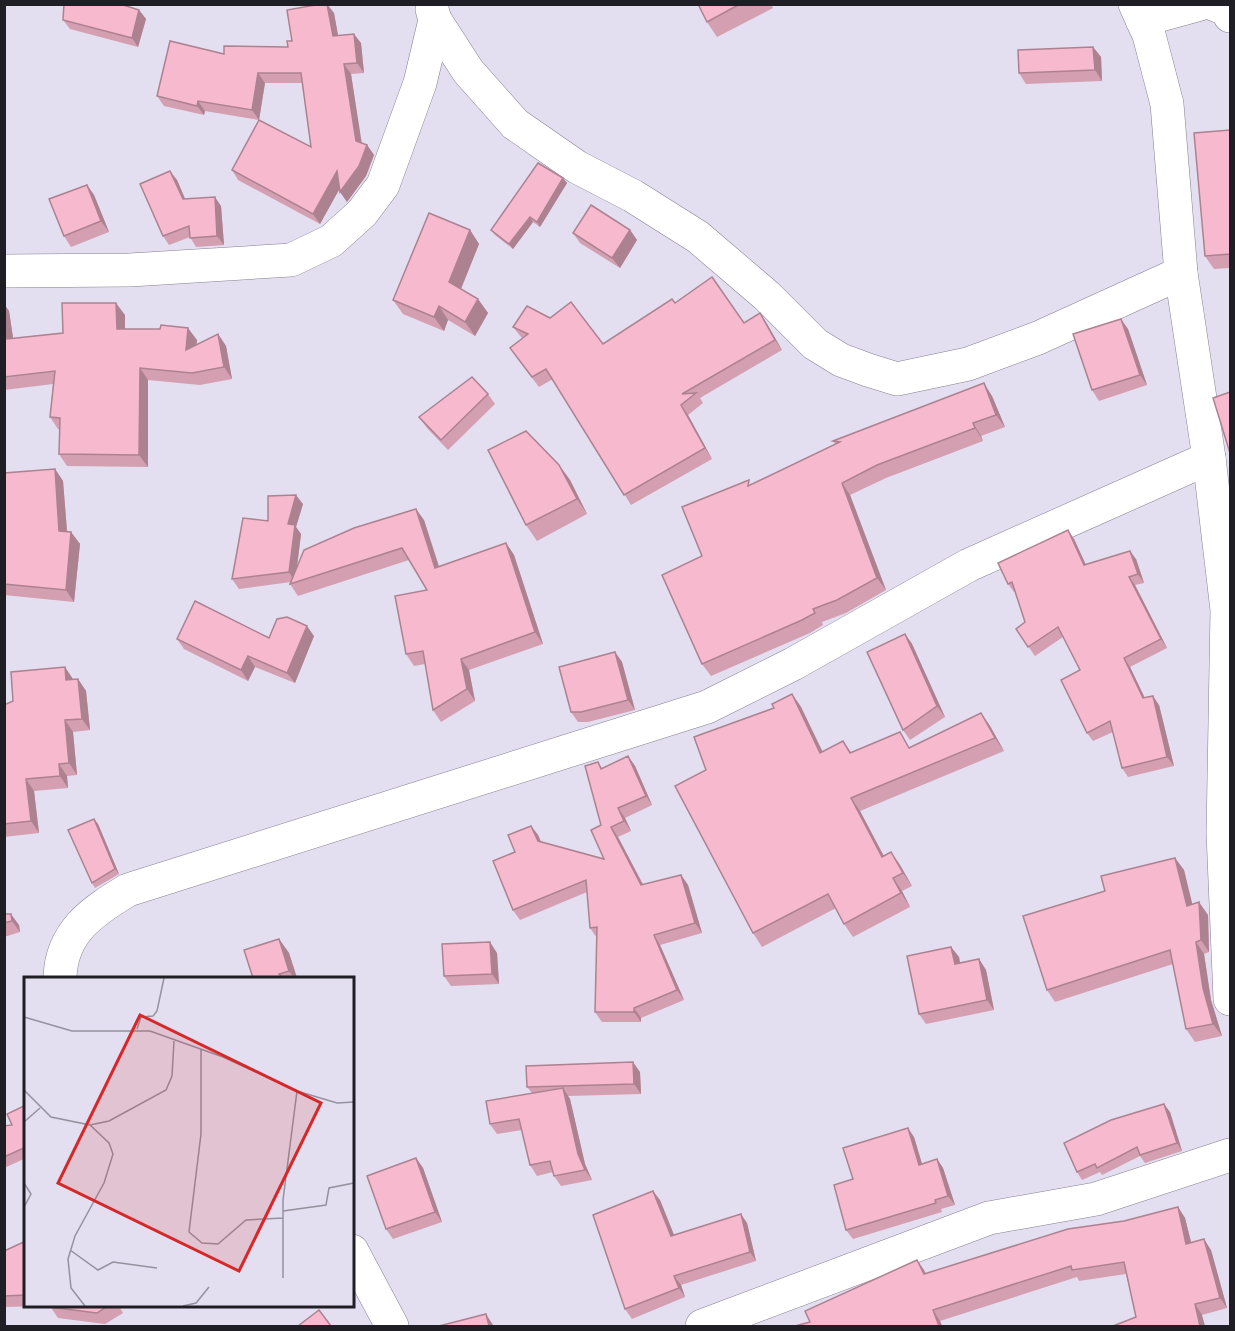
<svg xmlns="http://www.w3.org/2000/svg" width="1235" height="1331" font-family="'DM Sans',sans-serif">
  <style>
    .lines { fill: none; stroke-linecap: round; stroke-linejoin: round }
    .street-casing { stroke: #858191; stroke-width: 34 }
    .street { stroke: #fff; stroke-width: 33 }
    .wall { fill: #d49fb1 }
    .shaded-wall { fill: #ad8290 }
    .building { fill: #f7b9ce; stroke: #ad8290; stroke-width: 1.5 }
    .inset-road { fill: none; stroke: #95919f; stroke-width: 1.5 }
    .view { fill: #d62828; fill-opacity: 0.15; stroke: #d62828; stroke-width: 3 }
    .inset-edge { fill: none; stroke: #201e25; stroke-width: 3 }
  </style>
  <rect width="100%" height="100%" fill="#e3def0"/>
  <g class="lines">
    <g class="street-casing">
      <g id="street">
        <polyline points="1135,4 1149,35 1167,104 1181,273 1209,458 1227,610 1223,833 1230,999"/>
        <polyline points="1213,4 1228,10 1230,16"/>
        <polyline points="435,20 468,71 515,124 577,167 633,196 698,237 767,296 815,344 841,360 868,370 897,379 968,364 1038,338 1181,273"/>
        <polyline points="1142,20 1200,4"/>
        <polyline points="4,271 130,270 291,260 331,241 362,213 383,185 420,83 435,20 432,9"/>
        <path d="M60 978C61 932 93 911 128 890L707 707 793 664 969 565 1209 458"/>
        <polyline points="352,1251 392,1326"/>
        <polyline points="702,1326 989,1218 1096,1199 1230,1155"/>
      </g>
    </g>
    <use href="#street" class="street"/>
  </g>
  <g class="wall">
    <polygon points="698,4 771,4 773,8 717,37 707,22"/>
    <polygon points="123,5 139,10 146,19 138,47 70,29 63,20"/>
    <polygon points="334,13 338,36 361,43 364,73 351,74 361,143 367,145 374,155 366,176 347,202 339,189 320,224 238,180 232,170 311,147 302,83 265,83 259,120 205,111 204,115 164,106 157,96 224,54 288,47 292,41"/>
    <polygon points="1093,47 1101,57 1102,81 1026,84 1019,73"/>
    <polygon points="1230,130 1230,268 1214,269 1205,256"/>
    <polygon points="563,178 567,183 540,227 533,222 513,249 495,235 491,230"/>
    <polygon points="177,180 185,199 221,206 224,245 196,247 190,237 169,245 163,236"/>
    <polygon points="87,185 94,195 109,232 71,247 64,236"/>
    <polygon points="470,230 479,244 461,289 478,299 488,313 475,336 448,320 444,331 403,314 393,300"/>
    <polygon points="630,230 637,240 620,268 580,243 573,233"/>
    <polygon points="672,299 675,303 744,323 767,324 782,350 700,398 703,403 688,415 712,459 631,505 553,379 539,387 517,358 523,338 521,337 513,327 603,344"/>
    <polygon points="4,304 9,311 13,338 63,333 125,315 125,329 197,340 196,345 218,334 226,346 232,379 200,385 148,380 148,467 67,466 59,454 60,430 58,429 50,417 53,384 4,390"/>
    <polygon points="1128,329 1147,385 1099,401 1092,390"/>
    <polygon points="488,394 495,404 448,450 427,428 419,417"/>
    <polygon points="992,396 1005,427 981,436 983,441 886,478 850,495 886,590 846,613 822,622 823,625 810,633 711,676 702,664 702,556 752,484 835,444 833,441"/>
    <polygon points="559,465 570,480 587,514 537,541 526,525"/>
    <polygon points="55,469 63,481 67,532 71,532 80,544 74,602 4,595 4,473"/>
    <polygon points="303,504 296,527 301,534 297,568 424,520 439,566 506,543 514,555 543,644 469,670 475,701 441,722 433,710 425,664 414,666 406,654 427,590 409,560 298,596 290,584 291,582 239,589 232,579 268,521"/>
    <polygon points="1074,539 1086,565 1136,559 1144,583 1135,585 1167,648 1130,667 1145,698 1159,705 1174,766 1128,777 1122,768 1113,732 1093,741 1087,733 1080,670 1063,637 1035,656 1016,629 1025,622 1016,592 1014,592 1008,584"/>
    <polygon points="905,634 912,644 945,717 910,740 903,730"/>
    <polygon points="314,636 295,683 255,667 248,681 184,649 177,639 269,638"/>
    <polygon points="615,652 622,662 635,710 588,722 578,722 571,712"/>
    <polygon points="73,679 73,680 78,679 86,691 90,730 73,732 77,775 67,776 68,788 34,791 39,833 4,837 4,705"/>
    <polygon points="792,694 801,707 823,752 843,741 851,752 910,747 981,713 990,726 1004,751 860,811 884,856 891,852 900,865 912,886 902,891 910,907 853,937 844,924 836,908 762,947 753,933 706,770 774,708"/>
    <polygon points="628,756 635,766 652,805 625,818 631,831 618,837 643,884 681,875 688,885 702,933 660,945 684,1000 641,1018 641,1022 602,1022 595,1012 597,938 590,928 587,892 520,920 513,910 515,852 531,826 538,835 541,842 604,859 601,825 598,762 602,768"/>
    <polygon points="94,819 98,824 119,874 95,888 92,883"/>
    <polygon points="1175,858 1184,870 1192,905 1208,915 1209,952 1204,954 1211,1000 1222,1036 1195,1042 1186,1029 1173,964 1055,1002 1047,990 1105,891"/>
    <polygon points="4,914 19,925 20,932 4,937"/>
    <polygon points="279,939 289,953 297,978 253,978"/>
    <polygon points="951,947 959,957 960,963 979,959 986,970 994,1010 926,1024 919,1014"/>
    <polygon points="497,953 499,984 451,986 444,976"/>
    <polygon points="640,1072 641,1094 568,1096 570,1099 585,1164 592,1180 561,1186 554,1176 553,1172 537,1176 530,1165 522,1130 497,1134 490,1124 532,1093 527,1087"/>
    <polygon points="26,1105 26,1158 4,1168 4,1126 12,1125"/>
    <polygon points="1170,1112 1182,1151 1145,1163 1140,1156 1102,1175 1100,1172 1082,1180 1077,1172"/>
    <polygon points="914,1137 922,1164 937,1159 943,1168 955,1205 941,1209 942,1212 853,1239 846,1230 853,1179"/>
    <polygon points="416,1158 423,1168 442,1222 393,1239 386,1229"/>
    <polygon points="660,1200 674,1235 747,1223 756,1261 681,1285 685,1297 632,1319 625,1309"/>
    <polygon points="1178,1207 1185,1218 1191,1242 1211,1250 1227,1308 1202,1315 1136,1317 1126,1274 1079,1281 1077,1277 940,1321 942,1326 795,1326 810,1322 917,1260 926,1274 1124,1221"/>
    <polygon points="26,1241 26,1305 120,1305 119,1306 123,1313 105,1324 58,1318 50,1306 4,1307 4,1251"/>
  </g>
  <g class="shaded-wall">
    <polygon points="327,4 334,13 340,46 333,36"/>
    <polygon points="139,10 146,19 138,47 132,38"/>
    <polygon points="354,34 361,43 364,73 357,63"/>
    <polygon points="1093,47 1101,57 1102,81 1095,70"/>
    <polygon points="344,64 351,74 363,151 356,141"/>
    <polygon points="258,73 265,83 259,120 252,110"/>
    <polygon points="198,101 205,111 204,115 197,106"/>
    <polygon points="367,145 374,155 366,176 347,202 340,192"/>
    <polygon points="170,171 177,180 189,208 183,199"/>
    <polygon points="337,171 344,181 320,224 313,214"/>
    <polygon points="563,178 567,183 540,227 537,222"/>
    <polygon points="87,185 94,195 109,232 101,221"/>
    <polygon points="215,197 221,206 224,245 217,236"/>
    <polygon points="530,217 533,222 513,249 509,244"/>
    <polygon points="470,230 479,244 458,296 449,282"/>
    <polygon points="630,230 637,240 620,268 612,258"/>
    <polygon points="478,299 488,313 475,336 465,322"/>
    <polygon points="116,303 125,315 125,341 117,329"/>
    <polygon points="4,304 9,311 15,351 7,339 4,324"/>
    <polygon points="439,306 448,320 444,331 434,317"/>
    <polygon points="760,313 767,324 782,350 775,340"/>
    <polygon points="1121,319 1128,329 1147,385 1140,375"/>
    <polygon points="188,328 197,340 195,362 186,350"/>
    <polygon points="218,334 226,346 232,379 224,367"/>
    <polygon points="140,368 148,380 148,467 139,455"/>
    <polygon points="984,383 992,396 1005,427 996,415"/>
    <polygon points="681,405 688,415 712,459 705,448"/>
    <polygon points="973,423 981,436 983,441 975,428"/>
    <polygon points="559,465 570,480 587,514 577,499"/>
    <polygon points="55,469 63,481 68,543 59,531"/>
    <polygon points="842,483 850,495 886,590 877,578"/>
    <polygon points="296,495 303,504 296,527 301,534 295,582 289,572 288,524"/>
    <polygon points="416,509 424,520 443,580 435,568"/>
    <polygon points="1068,530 1074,539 1090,574 1084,565"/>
    <polygon points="71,532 80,544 74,602 66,590"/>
    <polygon points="506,543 514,555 543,644 535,632"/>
    <polygon points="1130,551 1136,559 1144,583 1138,574"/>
    <polygon points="1129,577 1135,585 1167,648 1161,639"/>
    <polygon points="307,626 314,636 295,683 287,673"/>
    <polygon points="905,634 912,644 945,717 937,706"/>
    <polygon points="615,652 622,662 635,710 628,700"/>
    <polygon points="248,656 255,667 248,681 241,670"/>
    <polygon points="1124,658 1130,667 1149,707 1143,698"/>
    <polygon points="461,659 469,670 475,701 467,689"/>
    <polygon points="65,667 73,679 74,692 66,680"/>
    <polygon points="78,679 86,691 90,730 82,719"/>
    <polygon points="792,694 801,707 829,766 820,753"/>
    <polygon points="1153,696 1159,705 1174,766 1167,757"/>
    <polygon points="981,713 990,726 1004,751 995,738"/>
    <polygon points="65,720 73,732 77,775 69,763"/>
    <polygon points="628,756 635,766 652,805 646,796"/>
    <polygon points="59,764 67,776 68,788 60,776"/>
    <polygon points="26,779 34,791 39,833 31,821"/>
    <polygon points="851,798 860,811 891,870 882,857"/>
    <polygon points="618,808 625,818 631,831 624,821"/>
    <polygon points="94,819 98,824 119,874 115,869"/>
    <polygon points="531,826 538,835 545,851 538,841"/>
    <polygon points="611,827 618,837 648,895 641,885"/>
    <polygon points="891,852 900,865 912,886 903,873"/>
    <polygon points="1175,858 1184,870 1196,919 1187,906"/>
    <polygon points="681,875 688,885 702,933 695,923"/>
    <polygon points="893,878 902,891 910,907 901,893"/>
    <polygon points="1199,902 1208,915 1209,952 1201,940"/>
    <polygon points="11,914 19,925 20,932 12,921"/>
    <polygon points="654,935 660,945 684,1000 677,990"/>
    <polygon points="279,939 289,953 297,978 294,978 289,971"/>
    <polygon points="490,942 497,953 499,984 492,974"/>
    <polygon points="1196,942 1204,954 1211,1000 1222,1036 1213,1024 1203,988"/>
    <polygon points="951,947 959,957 962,974 955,964"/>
    <polygon points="979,959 986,970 994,1010 987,1000"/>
    <polygon points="634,1008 641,1018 641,1022 634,1012"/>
    <polygon points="633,1062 640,1072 641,1094 634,1084"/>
    <polygon points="563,1088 570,1099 585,1164 592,1180 585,1170 578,1154"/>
    <polygon points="1164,1104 1170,1112 1182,1151 1177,1143"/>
    <polygon points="908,1128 914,1137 925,1174 919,1165"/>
    <polygon points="416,1158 423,1168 442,1222 435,1212"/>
    <polygon points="937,1159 943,1168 955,1205 948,1196"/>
    <polygon points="653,1191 660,1200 678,1245 671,1236"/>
    <polygon points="1178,1207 1185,1218 1194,1254 1186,1244"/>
    <polygon points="741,1214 747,1223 756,1261 750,1252"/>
    <polygon points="1204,1239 1211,1250 1227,1308 1220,1298"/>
    <polygon points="917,1260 924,1270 931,1285 924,1274"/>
    <polygon points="674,1276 681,1285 685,1297 679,1288"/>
    <polygon points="1195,1304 1202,1315 1205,1326 1200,1326"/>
    <polygon points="933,1310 940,1321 942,1326 939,1326"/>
    <polygon points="486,1314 493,1325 493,1326 489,1326"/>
  </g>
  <g class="building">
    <polygon points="64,4 120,4 139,10 132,38 63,20"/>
    <polygon points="321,4 327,4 333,36 354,34 357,63 344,64 356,141 367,145 359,166 340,192 337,171 313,214 232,170 259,120 311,147 301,73 258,73 252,110 198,101 197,106 157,96 170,41 224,54 224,46 288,47 287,41 292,41 287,10"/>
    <polygon points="698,4 740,4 707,22"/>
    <polygon points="1093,47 1095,70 1019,73 1018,50"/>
    <polygon points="1230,130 1230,254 1205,256 1194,133"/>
    <polygon points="538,163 563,178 537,222 530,217 509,244 491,230"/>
    <polygon points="170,171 183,199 215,197 217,236 190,238 189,226 163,236 140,184"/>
    <polygon points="87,185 101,221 64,236 49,199"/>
    <polygon points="591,205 630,230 612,258 573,233"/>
    <polygon points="429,213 470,230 449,282 478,299 465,322 439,306 434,317 393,300"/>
    <polygon points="712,277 744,323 760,313 775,340 682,394 696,393 681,405 705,448 624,495 546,369 532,377 510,348 528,334 513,327 527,306 550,318 571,302 603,344 672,299 675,303"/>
    <polygon points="62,303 116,303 117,329 160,329 161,325 188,328 186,350 218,334 224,367 192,373 140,368 139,455 59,454 60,418 50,417 55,371 4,377 4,324 7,339 63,333"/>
    <polygon points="1121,319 1140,375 1092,390 1073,334"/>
    <polygon points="472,377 488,394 441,440 419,417"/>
    <polygon points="984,383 996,415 973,423 975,428 877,465 842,483 877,578 837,600 813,609 815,613 802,620 702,664 662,575 702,556 682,507 749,480 748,486 840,442 833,441"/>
    <polygon points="1230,392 1230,453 1213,398"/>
    <polygon points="526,431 559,465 577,499 526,525 488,450"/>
    <polygon points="55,469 59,531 71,532 66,590 4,584 4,473"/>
    <polygon points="296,495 288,524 295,525 289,572 232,579 243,518 268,521 268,496"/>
    <polygon points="416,509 435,568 506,543 535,632 461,659 467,689 433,710 423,651 406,654 395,596 427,590 402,548 290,584 304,550 354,528"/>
    <polygon points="1068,530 1084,565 1130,551 1138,574 1129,577 1161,639 1124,658 1143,698 1153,696 1167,757 1122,768 1110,721 1087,733 1061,680 1080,670 1058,627 1028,647 1016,629 1025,622 1012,582 1008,584 998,563"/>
    <polygon points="195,601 269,638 277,619 287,617 307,626 287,673 248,656 241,670 177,639"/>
    <polygon points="905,634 937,706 903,730 867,652"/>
    <polygon points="615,652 628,700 581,712 571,712 559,667"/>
    <polygon points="65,667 66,680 78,679 82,719 65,720 69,763 59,764 60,776 26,779 31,821 4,824 4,705 13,701 11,672"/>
    <polygon points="792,694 820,753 843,741 850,753 900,732 909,748 981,713 995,738 851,798 882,857 891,852 903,873 893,878 901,893 844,924 828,894 753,933 675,786 706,770 694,737 774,708 772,704"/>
    <polygon points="628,756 646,796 618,808 624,821 611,827 641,885 681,875 695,923 654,935 677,990 634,1008 634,1012 595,1012 597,927 590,928 586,880 513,910 493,861 515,852 508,835 531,826 538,841 604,859 591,830 601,825 585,766 598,762 601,769"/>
    <polygon points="94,819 115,869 92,883 68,830"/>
    <polygon points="1175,858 1187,906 1199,902 1201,940 1196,942 1203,988 1213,1024 1186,1029 1170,950 1047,990 1023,916 1105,891 1101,876"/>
    <polygon points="4,914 11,914 12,921 4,923"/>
    <polygon points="279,939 289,971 279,974 283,978 253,978 244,950"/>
    <polygon points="490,942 492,974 444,976 442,944"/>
    <polygon points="951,947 955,964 979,959 987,1000 919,1014 907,956"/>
    <polygon points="633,1062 634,1084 527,1087 526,1066"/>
    <polygon points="563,1088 578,1154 585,1170 554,1176 550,1161 530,1165 519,1119 490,1124 486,1101"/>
    <polygon points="1164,1104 1177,1143 1140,1155 1137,1147 1097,1168 1095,1164 1077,1172 1064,1143 1111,1120"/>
    <polygon points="26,1105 26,1147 4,1157 4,1126 12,1125 7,1114"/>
    <polygon points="908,1128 919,1165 937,1159 948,1196 935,1200 936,1203 846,1230 834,1185 853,1179 843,1148"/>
    <polygon points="416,1158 435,1212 386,1229 367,1176"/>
    <polygon points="653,1191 671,1236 741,1214 750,1252 674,1276 679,1288 625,1309 593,1215"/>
    <polygon points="1178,1207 1186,1244 1204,1239 1220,1298 1195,1304 1200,1326 1113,1326 1136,1317 1124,1262 1072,1270 1071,1266 933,1310 939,1326 795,1326 810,1322 805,1311 917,1260 924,1274 1068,1229 1124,1221"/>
    <polygon points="26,1241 26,1295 4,1296 4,1251"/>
    <polygon points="50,1305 109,1305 97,1313 50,1307"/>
    <polygon points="319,1310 331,1326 298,1326"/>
    <polygon points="486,1314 489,1326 439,1326"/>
  </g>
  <g transform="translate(24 977)">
    <rect width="330" height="330" fill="#e3def0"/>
    <path class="inset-road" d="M0 40 48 54H126L199 80 273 114 313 126 330 125M113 52 117 40 129 39 133 34 140 1M177 72V157L165 255 178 266 194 267 222 243 259 241M0 113 27 140 66 148 85 166 89 177 80 206 51 259 44 282 47 311 61 329M0 145 16 131M66 148 85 144 142 113 148 99 150 64M0 206 7 217 0 230M259 234 302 228 305 211 330 206M46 273 74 293 89 285 133 291M259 301V223L273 114M159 329 172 326 185 310"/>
    <path class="view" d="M116 38 297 126 215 294 34 206Z"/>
    <rect width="330" height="330" class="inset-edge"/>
  </g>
  <rect width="1235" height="1331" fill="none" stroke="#201e25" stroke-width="12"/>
</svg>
